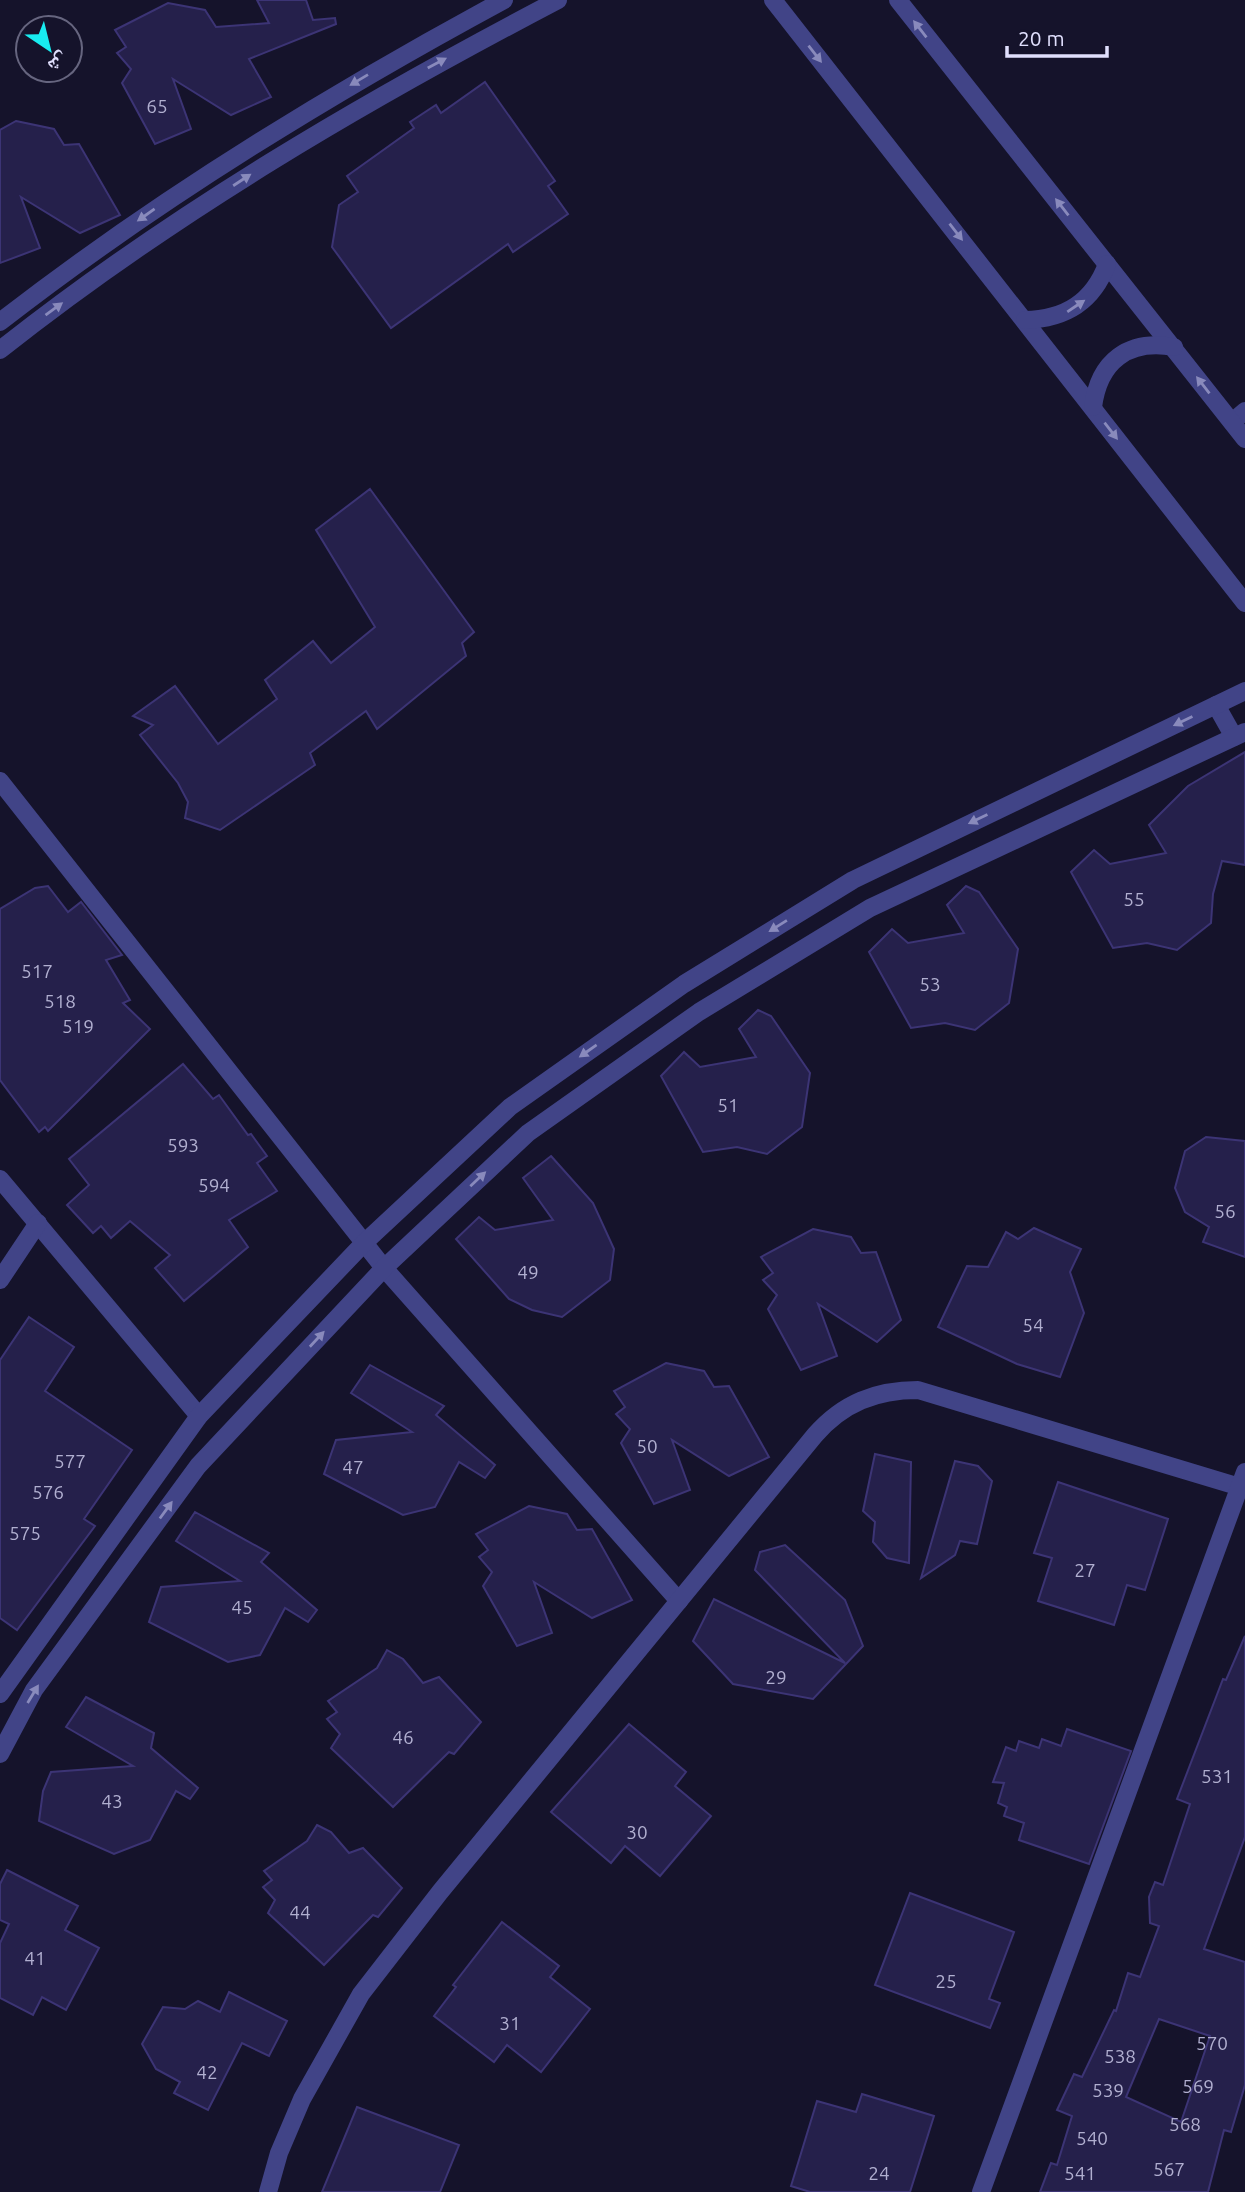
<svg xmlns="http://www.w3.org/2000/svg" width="1245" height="2192" font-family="Ubuntu,'Noto Naskh Arabic',sans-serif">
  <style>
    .building { fill: #25204b; stroke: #3c3475; stroke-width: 2; fill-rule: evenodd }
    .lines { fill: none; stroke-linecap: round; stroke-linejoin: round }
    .minor { stroke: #414487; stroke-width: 18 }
    .tertiary { stroke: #414487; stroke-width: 18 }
    .oneway { fill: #898abc }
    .labels { text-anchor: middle; stroke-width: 5; stroke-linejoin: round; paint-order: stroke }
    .number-label { font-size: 19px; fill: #b1afd0 }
  </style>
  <rect width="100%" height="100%" fill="#15132b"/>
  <g class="building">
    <polygon points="257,0 306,0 313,20 335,18 336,24 249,59 271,97 231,115 173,79 191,129 155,144 122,83 131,69 117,53 126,47 115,30 168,3 205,10 216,27 269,23"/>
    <polygon points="485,82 555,181 548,186 568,214 513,252 508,244 391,328 332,247 339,205 358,192 347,176 414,128 410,122 436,105 441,113"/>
    <polygon points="16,121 54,129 64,145 79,144 120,215 80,233 21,197 40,248 0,263 0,130"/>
    <polygon points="370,489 474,632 462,643 466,656 377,729 366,711 310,753 315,765 220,830 185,818 188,802 178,783 140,735 153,725 133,716 175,686 218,744 277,699 265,680 313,641 331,663 375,627 316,530"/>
    <polygon points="1245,752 1245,865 1222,861 1213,894 1211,923 1177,950 1147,943 1113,948 1071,872 1094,850 1110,864 1166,853 1149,825 1188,786"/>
    <polygon points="48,886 68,912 81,902 122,955 106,960 130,1000 123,1003 150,1029 48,1131 45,1127 39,1132 0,1080 0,909 35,888"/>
    <polygon points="966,886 979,892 1018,949 1009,1003 975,1030 945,1023 911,1028 869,952 892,929 908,943 964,933 947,905"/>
    <polygon points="758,1010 771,1016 810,1073 802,1127 767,1154 737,1147 703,1152 661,1076 684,1052 700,1067 756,1057 739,1029"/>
    <polygon points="183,1064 213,1099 219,1095 248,1135 251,1134 267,1156 257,1163 277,1191 229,1220 248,1247 184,1301 155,1268 170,1255 130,1221 111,1238 101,1226 93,1233 67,1205 89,1185 69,1159"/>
    <polygon points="1206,1137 1245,1141 1245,1257 1203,1242 1209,1227 1185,1212 1175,1188 1185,1151"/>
    <polygon points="551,1156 593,1203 614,1249 610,1280 562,1317 532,1310 509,1299 456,1239 479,1217 495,1230 553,1220 523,1178"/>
    <polygon points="1034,1228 1081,1249 1070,1272 1084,1313 1060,1377 1017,1364 938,1327 967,1266 988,1267 1006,1232 1018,1239"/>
    <polygon points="813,1229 851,1237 861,1253 876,1252 901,1320 877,1342 818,1304 837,1356 801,1370 768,1309 777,1295 763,1280 773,1273 761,1257"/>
    <polygon points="29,1317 74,1347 45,1391 132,1450 84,1519 95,1526 17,1630 0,1618 0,1360"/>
    <polygon points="666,1363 704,1371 714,1387 729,1386 769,1457 729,1476 672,1440 690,1490 654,1504 621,1443 630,1429 616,1414 625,1407 614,1391"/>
    <polygon points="370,1365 444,1406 436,1415 495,1465 485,1478 459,1462 435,1507 403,1515 324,1474 336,1440 412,1432 351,1393"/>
    <polygon points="875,1454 911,1462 909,1563 887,1558 873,1542 875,1522 863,1511"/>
    <polygon points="955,1461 978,1466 992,1481 977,1544 960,1541 955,1555 921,1578"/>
    <polygon points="1058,1482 1168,1519 1145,1590 1127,1585 1114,1625 1038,1601 1052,1558 1034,1553"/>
    <polygon points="529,1506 567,1514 577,1530 592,1529 632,1600 592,1618 534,1582 552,1633 517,1646 483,1586 492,1572 479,1557 488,1550 476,1534"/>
    <polygon points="195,1512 269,1553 261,1562 317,1610 308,1622 285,1608 260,1655 228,1662 149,1622 161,1587 240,1581 176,1541"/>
    <polygon points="785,1545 845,1600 863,1646 813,1699 733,1684 693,1641 714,1599 845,1663 755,1570 760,1552"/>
    <path d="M1245 1636V1837L1204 1949 1245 1962V2085L1231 2132 1224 2130 1208 2192H1040L1051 2163 1057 2165 1072 2116 1057 2110 1074 2074 1082 2077 1114 2010 1116 2011 1128 1973 1140 1977 1159 1926 1150 1923 1149 1897 1155 1882 1163 1885 1190 1804 1177 1799 1223 1679 1226 1680ZM1159 2019 1210 2036 1181 2122 1126 2097Z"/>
    <polygon points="387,1650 403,1659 423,1683 439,1677 481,1722 454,1754 449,1752 393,1807 331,1748 340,1734 327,1719 337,1712 328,1701 377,1668"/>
    <polygon points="86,1697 154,1733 151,1748 198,1788 190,1799 176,1791 150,1840 114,1854 39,1821 43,1791 51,1772 133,1766 66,1727"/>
    <polygon points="629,1724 686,1772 675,1786 711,1816 660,1876 625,1846 611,1863 551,1812"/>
    <polygon points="1067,1729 1131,1751 1089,1864 1019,1840 1024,1823 1004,1816 1007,1807 998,1803 1004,1783 993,1782 1006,1747 1016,1751 1019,1741 1039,1748 1042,1739 1061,1746"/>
    <polygon points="317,1825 331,1832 349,1853 363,1848 402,1888 378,1917 373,1915 324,1965 268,1913 275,1900 263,1887 272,1880 264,1871 307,1841"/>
    <polygon points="7,1870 78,1906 65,1930 99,1948 66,2010 42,1997 33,2015 0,1998 0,1943 9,1924 0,1920 0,1884"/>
    <polygon points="910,1893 1014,1932 989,1999 1000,2003 990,2028 875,1985"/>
    <polygon points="502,1922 559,1966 550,1977 590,2009 541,2072 507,2045 494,2062 434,2016 456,1987 453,1985"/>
    <polygon points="229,1992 287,2021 269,2056 242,2043 208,2110 174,2093 180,2082 156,2069 142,2044 163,2007 185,2009 198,2001 220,2012"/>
    <polygon points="862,2094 934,2116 910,2192 810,2192 791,2186 817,2101 856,2112"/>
    <polygon points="357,2107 459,2145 440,2192 322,2192"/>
  </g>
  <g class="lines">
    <g class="minor">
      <path d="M0 322C158 199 328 95 504 0"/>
      <path d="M0 350C173 213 363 102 558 0"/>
      <polyline points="1232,422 1245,411"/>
      <polyline points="1216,705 1234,737"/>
      <polyline points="0,781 384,1268 679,1601"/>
      <polyline points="0,1179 199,1416"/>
      <polyline points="0,1280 38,1223"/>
      <polyline points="0,1694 199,1416 364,1243 510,1107 684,984 853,880 1245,691"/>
      <polyline points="0,1754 34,1690 198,1466 384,1268 528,1133 699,1012 870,908 1245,732"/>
      <path d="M268 2192 279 2153 302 2099 361 1994 440 1892 815 1435C843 1403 876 1390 918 1390L1240 1487"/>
      <polyline points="981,2192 1245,1472"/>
    </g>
    <g class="tertiary">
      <polyline points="773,0 1245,603"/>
      <polyline points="898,0 1245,439"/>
      <path d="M1025 320C1065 319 1093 302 1107 264"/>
      <path d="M1093 407C1099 361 1128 339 1174 347"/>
    </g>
  </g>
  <defs><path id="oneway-solid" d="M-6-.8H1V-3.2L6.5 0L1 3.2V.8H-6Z" transform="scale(1.75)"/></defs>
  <g class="oneway">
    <use href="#oneway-solid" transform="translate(920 29) rotate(-128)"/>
    <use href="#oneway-solid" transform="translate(815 54) rotate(52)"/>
    <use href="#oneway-solid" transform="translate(437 63) rotate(-28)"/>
    <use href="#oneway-solid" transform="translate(359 80) rotate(149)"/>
    <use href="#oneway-solid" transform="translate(242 180) rotate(-33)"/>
    <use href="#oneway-solid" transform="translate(1062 207) rotate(-128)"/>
    <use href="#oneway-solid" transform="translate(146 215) rotate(145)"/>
    <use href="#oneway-solid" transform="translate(956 232) rotate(52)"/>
    <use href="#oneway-solid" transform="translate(1076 306) rotate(-34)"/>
    <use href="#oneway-solid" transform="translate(54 309) rotate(-36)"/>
    <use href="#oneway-solid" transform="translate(1203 385) rotate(-128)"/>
    <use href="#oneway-solid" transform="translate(1111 431) rotate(52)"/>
    <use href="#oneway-solid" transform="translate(1183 721) rotate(154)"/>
    <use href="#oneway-solid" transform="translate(978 819) rotate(154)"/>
    <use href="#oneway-solid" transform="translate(778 926) rotate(148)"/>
    <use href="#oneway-solid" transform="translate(588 1051) rotate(145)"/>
    <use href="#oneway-solid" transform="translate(478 1179) rotate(-43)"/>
    <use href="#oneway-solid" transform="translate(317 1339) rotate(-47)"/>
    <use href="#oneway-solid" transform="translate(166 1510) rotate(-54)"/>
    <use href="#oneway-solid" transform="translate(33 1694) rotate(-59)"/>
  </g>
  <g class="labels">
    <g class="number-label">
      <text x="157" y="113">65</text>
      <text x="1134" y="906">55</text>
      <text x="37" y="978">517</text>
      <text x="930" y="991">53</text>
      <text x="60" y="1008">518</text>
      <text x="78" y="1033">519</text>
      <text x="728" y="1112">51</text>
      <text x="183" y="1152">593</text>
      <text x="214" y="1192">594</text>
      <text x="1225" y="1218">56</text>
      <text x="528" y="1279">49</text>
      <text x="1033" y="1332">54</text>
      <text x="647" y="1453">50</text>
      <text x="70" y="1468">577</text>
      <text x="353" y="1474">47</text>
      <text x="48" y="1499">576</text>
      <text x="25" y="1540">575</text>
      <text x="1085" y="1577">27</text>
      <text x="242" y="1614">45</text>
      <text x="776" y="1684">29</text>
      <text x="403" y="1744">46</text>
      <text x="1217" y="1783">531</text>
      <text x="112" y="1808">43</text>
      <text x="637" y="1839">30</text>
      <text x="300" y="1919">44</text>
      <text x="35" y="1965">41</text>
      <text x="946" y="1988">25</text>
      <text x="510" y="2030">31</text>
      <text x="1212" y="2050">570</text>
      <text x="1120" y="2063">538</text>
      <text x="207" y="2079">42</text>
      <text x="1198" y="2093">569</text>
      <text x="1108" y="2097">539</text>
      <text x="1185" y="2131">568</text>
      <text x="1092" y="2145">540</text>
      <text x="1169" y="2176">567</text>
      <text x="879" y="2180">24</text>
      <text x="1080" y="2180">541</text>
    </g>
  </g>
  <g transform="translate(49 49) rotate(145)"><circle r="33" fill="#15132b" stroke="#66657f" stroke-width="2"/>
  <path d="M0-5L12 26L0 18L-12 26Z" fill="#18ecf0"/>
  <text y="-10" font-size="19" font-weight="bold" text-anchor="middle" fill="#e0dffd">ش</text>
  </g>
  <path d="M1007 46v10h100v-10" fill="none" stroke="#e0dffd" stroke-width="3.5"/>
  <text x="1018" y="46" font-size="21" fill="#e0dffd" stroke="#15132b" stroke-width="5" paint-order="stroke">20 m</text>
</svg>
